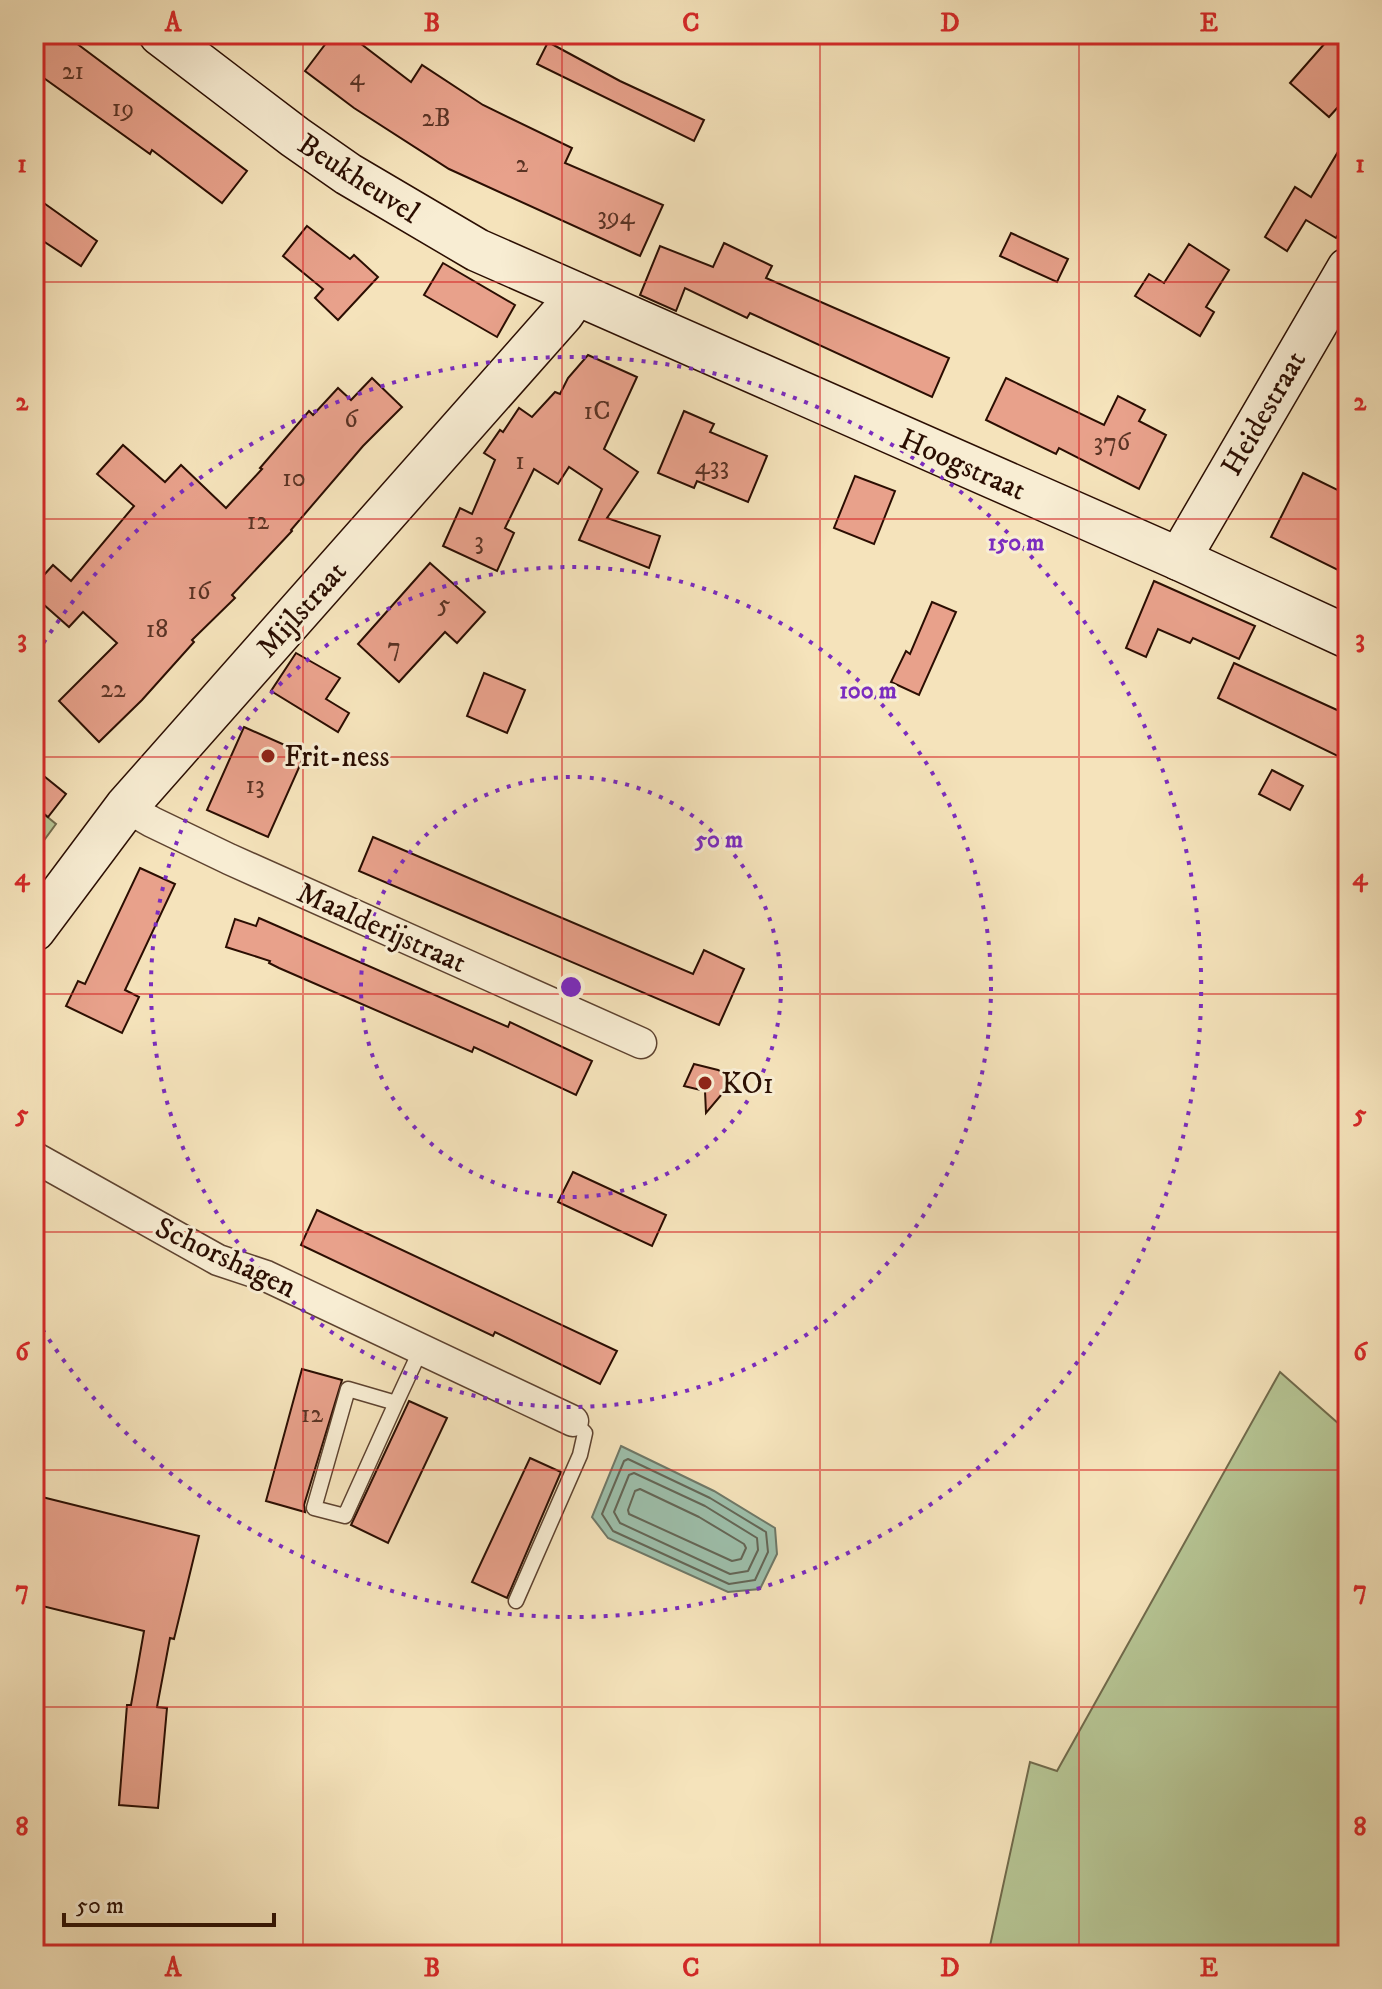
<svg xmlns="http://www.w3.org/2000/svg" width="1382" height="1989" font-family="'IM FELL DW Pica',serif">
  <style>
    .green { fill: #b6c594; stroke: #706a4b; stroke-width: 2 }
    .water { fill: #9dbfab; stroke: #6f7867; stroke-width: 2 }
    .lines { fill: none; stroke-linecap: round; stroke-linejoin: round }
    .shore { stroke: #646656; stroke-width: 2 }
    .building { fill: #e8a18b; stroke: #2b0e02; stroke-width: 2 }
    .lane-casing { stroke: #5e4330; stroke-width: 17 }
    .street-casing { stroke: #5e4330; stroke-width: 33 }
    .secondary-casing { stroke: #2b0e02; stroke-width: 45 }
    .lane { stroke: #f8edd3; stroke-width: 14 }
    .street { stroke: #f8edd3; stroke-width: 30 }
    .secondary { stroke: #f8edd3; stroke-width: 42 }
    .grid { fill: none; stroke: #d62828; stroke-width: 2; stroke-opacity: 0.55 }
    .ring { fill: none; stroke: #7b2cbf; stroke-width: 4; stroke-dasharray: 4 8 }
    .poi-dot { fill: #8f2418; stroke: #f8edd3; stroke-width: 3 }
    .labels { text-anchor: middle; stroke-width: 6; stroke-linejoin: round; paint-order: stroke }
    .number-label { font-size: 26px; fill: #5a3324 }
    .street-label { font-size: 30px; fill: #2b0e02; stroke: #f8edd3 }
    .poi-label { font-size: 30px; fill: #2b0e02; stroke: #f8edd3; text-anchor: start }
    .centre { fill: #7b2cbf; stroke: #f8edd3; stroke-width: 4 }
    .ring-label { font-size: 24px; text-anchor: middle; font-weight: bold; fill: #7b2cbf; stroke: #f8edd3; stroke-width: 6; stroke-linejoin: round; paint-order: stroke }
    .neatline { fill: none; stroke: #d62828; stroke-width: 3 }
    .grid-label { font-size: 26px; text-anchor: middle; font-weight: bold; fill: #d62828 }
  </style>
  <rect width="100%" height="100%" fill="#f5e3bb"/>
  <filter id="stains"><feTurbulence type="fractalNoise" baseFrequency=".0025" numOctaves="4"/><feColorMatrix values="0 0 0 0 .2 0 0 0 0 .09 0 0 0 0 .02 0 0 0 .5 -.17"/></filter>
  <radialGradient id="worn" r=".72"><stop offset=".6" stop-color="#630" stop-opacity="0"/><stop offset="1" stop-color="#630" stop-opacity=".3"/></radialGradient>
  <g class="green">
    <polygon points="34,806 56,824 34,854"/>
    <polygon points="1280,1372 1348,1432 1348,1955 988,1955 1030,1762 1057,1771"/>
  </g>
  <polygon class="water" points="621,1446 714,1491 775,1528 777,1554 760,1589 728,1592 608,1538 592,1517"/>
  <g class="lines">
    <g class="shore">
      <polygon points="628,1459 710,1498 766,1532 768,1552 755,1580 729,1584 613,1531 602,1514 624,1461"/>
      <polygon points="634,1473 705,1506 757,1538 758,1550 748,1571 730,1574 620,1523 614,1512 629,1475"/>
      <polygon points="640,1489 699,1517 744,1544 746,1548 741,1559 732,1561 629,1514 628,1510 635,1491"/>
    </g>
  </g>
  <g class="building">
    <polygon points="40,34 64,34 247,171 222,203 152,150 150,154 34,71 34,43"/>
    <polygon points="333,34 348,34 411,82 422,65 483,105 572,148 565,163 663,205 640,256 449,169 354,108 305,71"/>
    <polygon points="1333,34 1348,34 1348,96 1329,117 1290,83"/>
    <polygon points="548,42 620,81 704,120 694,141 537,64"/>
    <polygon points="1348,135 1348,218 1336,238 1306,220 1287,251 1265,237 1295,187 1311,197"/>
    <polygon points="34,196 97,241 81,266 34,235"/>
    <polygon points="307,226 350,259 354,255 378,277 338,320 315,298 323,289 283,256"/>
    <polygon points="1011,233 1068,259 1057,282 1000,256"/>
    <polygon points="724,243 772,266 766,278 949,358 932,397 750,313 747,318 685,288 676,311 640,295 660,246 713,267"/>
    <polygon points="1189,244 1229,270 1206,307 1214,312 1200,336 1135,296 1149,274 1164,283"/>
    <polygon points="443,263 515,305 497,337 424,295"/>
    <polygon points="588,355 637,377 604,449 638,472 607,518 660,536 649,568 579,540 602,489 569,467 558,484 534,469 505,528 514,533 497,571 443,546 460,508 472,514 495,460 484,453 500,430 503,432 519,408 532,417 555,392 560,394 568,378"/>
    <polygon points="372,378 402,407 363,446 291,530 292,531 232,595 235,598 192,640 194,642 142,700 99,742 59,701 117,643 83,612 69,627 34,596 34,586 53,565 71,581 134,506 97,474 123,445 165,482 181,465 226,508 262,469 260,468 309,411 313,415 338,388 351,400"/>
    <polygon points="1006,378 1104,425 1118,396 1145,410 1139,421 1166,435 1139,489 1059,448 1056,454 986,420"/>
    <polygon points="684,411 714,424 710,432 767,456 748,502 697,481 694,488 658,473"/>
    <polygon points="1303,473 1348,495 1348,575 1271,537"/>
    <polygon points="855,476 895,491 874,544 834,528"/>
    <polygon points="430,563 485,612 457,643 445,632 399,682 358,644"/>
    <polygon points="1154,581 1255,626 1239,659 1193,638 1190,643 1158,629 1146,657 1126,648"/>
    <polygon points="932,602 956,612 919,695 891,682 906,651 910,654"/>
    <polygon points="296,653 340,678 326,699 349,713 338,732 271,691"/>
    <polygon points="1234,663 1348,715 1348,761 1218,698"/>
    <polygon points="484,673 525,690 507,733 467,716"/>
    <polygon points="244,727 305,754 268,837 207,810"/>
    <polygon points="34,768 66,794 48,817 34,806"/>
    <polygon points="1272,770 1303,786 1290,810 1259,794"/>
    <polygon points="373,837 693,974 704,950 744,969 719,1025 359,871"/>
    <polygon points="140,868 175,884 125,990 139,997 122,1033 66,1006 78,981 85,984"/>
    <polygon points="259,918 508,1027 510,1022 592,1061 576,1095 474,1047 472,1052 279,968 269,963 270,961 226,947 235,919 256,926"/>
    <polygon points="694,1064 718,1070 730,1077 727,1088 706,1113 705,1091 684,1086"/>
    <polygon points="573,1172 666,1215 652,1246 558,1202"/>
    <polygon points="317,1210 617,1351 600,1384 495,1332 493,1336 301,1245"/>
    <polygon points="302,1369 342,1380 304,1505 305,1512 266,1501"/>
    <polygon points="409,1401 447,1418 388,1543 351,1525"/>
    <polygon points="530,1458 561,1472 507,1598 472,1582"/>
    <polygon points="42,1497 199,1536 174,1639 170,1638 157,1707 167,1708 158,1808 119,1805 127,1705 131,1705 144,1631 34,1604 34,1531"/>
  </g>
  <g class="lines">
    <g class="lane-casing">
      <g id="lane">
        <polyline points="396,1403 345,1516 314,1508 348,1389 396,1403 421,1349"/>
        <polyline points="516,1601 580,1455 585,1433 573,1421"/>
      </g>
    </g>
    <g class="street-casing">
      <g id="street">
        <polyline points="126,807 152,822 229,859 641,1043"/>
        <polyline points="34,1157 218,1260 266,1276 573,1421"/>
      </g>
    </g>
    <g class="secondary-casing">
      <g id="secondary">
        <polyline points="160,34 295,137 348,174 477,250 1179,559 1348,637"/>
        <polyline points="1179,559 1348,269"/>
        <polyline points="34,930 126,807 563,313 576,294"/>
      </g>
    </g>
    <use href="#lane" class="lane"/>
    <use href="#street" class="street"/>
    <use href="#secondary" class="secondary"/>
  </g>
  <path class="grid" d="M303 34V1955M562 34V1955M820 34V1955M1079 34V1955M34 282H1348M34 519H1348M34 757H1348M34 994H1348M34 1232H1348M34 1470H1348M34 1707H1348"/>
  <g class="ring">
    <circle cx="571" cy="987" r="210"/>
    <circle cx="571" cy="987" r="420"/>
    <path d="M37 653A630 630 0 1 1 37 1321"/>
  </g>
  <g class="poi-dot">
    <circle cx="268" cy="756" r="8"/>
    <circle cx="705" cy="1083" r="8"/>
  </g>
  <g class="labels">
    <g class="number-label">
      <text x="73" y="79">21</text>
      <text x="357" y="85">4</text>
      <text x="123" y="116">19</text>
      <text x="436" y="126">2B</text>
      <text x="522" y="172">2</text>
      <text x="616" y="224">394</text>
      <text x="597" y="419">1C</text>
      <text x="351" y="427">6</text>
      <text x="1112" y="450">376</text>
      <text x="520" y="469">1</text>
      <text x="712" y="474">433</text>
      <text x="294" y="486">10</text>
      <text x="258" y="529">12</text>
      <text x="479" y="549">3</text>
      <text x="199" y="599">16</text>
      <text x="444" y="612">5</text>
      <text x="157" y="637">18</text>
      <text x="394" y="655">7</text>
      <text x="113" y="697">22</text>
      <text x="255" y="793">13</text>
      <text x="312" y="1422">12</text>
    </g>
    <g class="street-label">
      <text transform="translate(359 178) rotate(33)" y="10">Beukheuvel</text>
      <text transform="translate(1263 413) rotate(-60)" y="10">Heidestraat</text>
      <text transform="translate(963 464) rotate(24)" y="10">Hoogstraat</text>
      <text transform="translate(301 609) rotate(-48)" y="10">Mijlstraat</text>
      <text transform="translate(382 927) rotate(24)" y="10">Maalderijstraat</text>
      <text transform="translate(226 1257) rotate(25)" y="10">Schorshagen</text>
    </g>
    <g class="poi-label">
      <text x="284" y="766">Frit-ness</text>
      <text x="721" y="1093">KO1</text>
    </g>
  </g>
  <circle cx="571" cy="987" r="12" class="centre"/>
  <g class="ring-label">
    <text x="1016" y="550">150 m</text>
    <text x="868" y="698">100 m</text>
    <text x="719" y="847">50 m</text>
  </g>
  <rect width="1382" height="1989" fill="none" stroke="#f5e3bb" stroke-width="88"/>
  <path d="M64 1913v12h210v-12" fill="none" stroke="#2b0e02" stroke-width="4"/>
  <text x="76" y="1913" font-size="24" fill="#2b0e02" stroke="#f8edd3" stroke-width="6" paint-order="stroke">50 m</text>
  <rect x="44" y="44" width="1294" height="1901" class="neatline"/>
  <g class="grid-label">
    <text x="173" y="31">A</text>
    <text x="432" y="31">B</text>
    <text x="691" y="31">C</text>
    <text x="950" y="31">D</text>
    <text x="1209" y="31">E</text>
    <text x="22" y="172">1</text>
    <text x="1360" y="172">1</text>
    <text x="22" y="410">2</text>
    <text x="1360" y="410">2</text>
    <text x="22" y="647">3</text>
    <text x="1360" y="647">3</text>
    <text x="22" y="885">4</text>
    <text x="1360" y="885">4</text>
    <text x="22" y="1122">5</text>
    <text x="1360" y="1122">5</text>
    <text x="22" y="1360">6</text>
    <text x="1360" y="1360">6</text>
    <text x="22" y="1598">7</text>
    <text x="1360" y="1598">7</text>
    <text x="22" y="1835">8</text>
    <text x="1360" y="1835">8</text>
    <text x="173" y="1976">A</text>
    <text x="432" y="1976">B</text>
    <text x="691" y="1976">C</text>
    <text x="950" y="1976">D</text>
    <text x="1209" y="1976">E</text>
  </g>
  <rect width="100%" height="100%" filter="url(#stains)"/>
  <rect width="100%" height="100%" fill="url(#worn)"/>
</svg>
